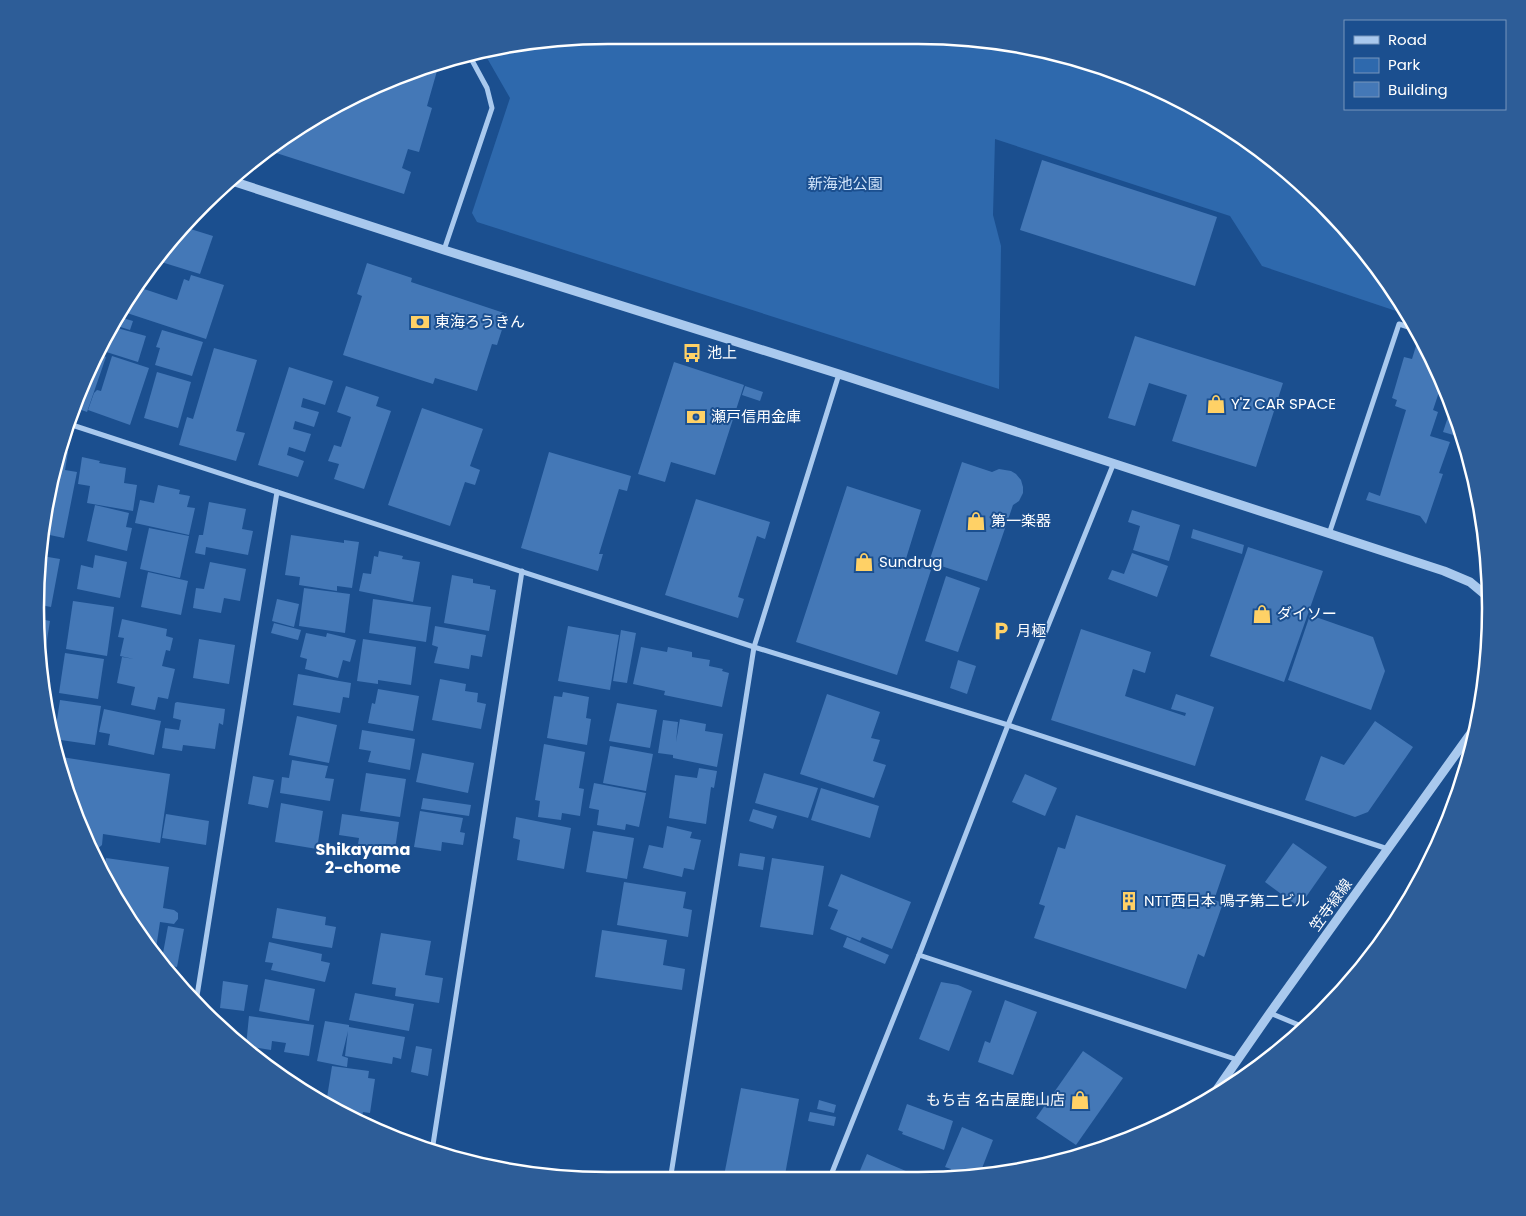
<svg xmlns="http://www.w3.org/2000/svg" width="1526" height="1216" font-family="Poppins,'Noto Sans JP',sans-serif">
  <style>
    .green { fill: #2e69ad }
    .building { fill: #4478b7 }
    .lines { fill: none; stroke-linecap: round; stroke-linejoin: round }
    .minor { stroke: #a9c9ee; stroke-width: 5 }
    .tertiary { stroke: #a9c9ee; stroke-width: 9 }
    .labels { text-anchor: middle; stroke-width: 4; stroke-linejoin: round; paint-order: stroke }
    .park-label { font-size: 15px; fill: #cfe3fa; stroke: #1b4f8f }
    .poi-label { font-size: 15px; fill: #fff; stroke: #1b4f8f; text-anchor: start }
    .street-label { font-size: 15px; fill: #fff; stroke: #1b4f8f }
    .neighbourhood-label { font-size: 16px; font-weight: bold; fill: #fff; stroke: #1b4f8f }
    .rim { fill: none; stroke: #fff; stroke-width: 2.5 }
  </style>
  <rect width="100%" height="100%" fill="#1b4f8f"/>
  <polygon class="green" points="608,35 955,36 1102,66 1205,112 1296,177 1349,230 1411,316 1262,266 1230,216 995,139 993,215 1001,246 999,389 477,222 472,213 510,98 483,51"/>
  <g class="building">
    <polygon points="452,58 454,62 437,71 427,106 432,108 419,152 408,149 402,168 411,172 404,194 270,151 322,112"/>
    <polygon points="1042,160 1217,217 1195,286 1020,230"/>
    <polygon points="184,227 213,236 200,274 158,261"/>
    <polygon points="367,263 412,278 411,282 507,314 497,345 492,344 477,391 435,378 433,384 343,355 362,296 357,294"/>
    <polygon points="191,275 224,285 206,339 127,313 133,294 138,287 177,300 184,279 189,281"/>
    <polygon points="116,316 133,321 130,330 111,324"/>
    <polygon points="110,326 146,336 138,362 100,350"/>
    <polygon points="162,330 203,342 192,376 155,365 160,348 156,347"/>
    <polygon points="1135,336 1283,383 1256,467 1172,441 1187,395 1149,383 1135,426 1108,418"/>
    <polygon points="1416,346 1427,349 1442,383 1433,410 1438,412 1430,436 1450,442 1439,473 1443,474 1426,524 1420,516 1366,500 1369,492 1380,496 1406,410 1395,406 1397,400 1392,398 1404,357 1412,359"/>
    <polygon points="214,348 257,360 236,431 245,433 236,461 179,445 187,417 193,419"/>
    <polygon points="98,354 106,357 87,412 76,408"/>
    <polygon points="112,356 149,368 130,425 88,410 94,393 97,390 101,391"/>
    <polygon points="674,362 744,385 715,475 671,462 665,482 638,474"/>
    <polygon points="289,367 333,381 325,405 303,398 301,407 319,412 314,427 295,421 293,429 311,434 305,452 289,447 287,455 304,461 298,477 258,465"/>
    <polygon points="157,372 191,382 178,428 144,418"/>
    <polygon points="346,386 379,397 376,406 391,411 364,489 334,479 339,464 328,461 334,445 341,447 351,417 337,412"/>
    <polygon points="745,386 763,392 760,401 742,395"/>
    <polygon points="1452,405 1461,424 1464,438 1443,432"/>
    <polygon points="422,408 483,429 470,466 480,470 475,485 465,482 450,526 388,505"/>
    <polygon points="58,450 68,452 65,470 77,472 64,538 45,534 55,459"/>
    <polygon points="549,452 631,476 627,491 619,489 599,554 603,554 598,571 521,548"/>
    <polygon points="82,457 100,461 99,463 126,468 124,483 137,485 133,511 87,503 90,486 78,484"/>
    <polygon points="962,462 992,472 999,469 1011,471 1016,474 1021,480 1023,487 1023,493 1019,501 1013,505 987,581 929,562"/>
    <polygon points="158,485 180,490 179,494 190,496 187,507 195,508 189,535 135,523 140,500 154,503"/>
    <polygon points="847,486 921,510 905,562 931,570 897,675 796,642"/>
    <polygon points="696,499 770,522 765,539 757,536 738,597 744,599 738,618 665,595"/>
    <polygon points="209,502 246,509 242,529 253,531 248,555 206,547 205,555 195,553 199,535 203,535"/>
    <polygon points="95,505 129,513 126,527 132,528 127,551 87,541"/>
    <polygon points="1132,510 1180,525 1169,561 1133,550 1140,526 1128,522"/>
    <polygon points="149,528 189,536 180,578 140,569"/>
    <polygon points="1193,529 1244,545 1242,554 1191,538"/>
    <polygon points="291,535 344,543 344,540 359,542 352,588 337,586 337,591 299,585 300,577 285,575"/>
    <polygon points="1248,547 1323,571 1284,682 1210,656"/>
    <polygon points="379,551 403,556 402,559 420,562 413,602 359,591 363,573 371,574 374,556 378,557"/>
    <polygon points="1132,553 1168,566 1157,597 1108,579 1112,570 1124,574"/>
    <polygon points="95,555 127,562 120,598 77,589 81,565 93,568"/>
    <polygon points="42,556 60,559 51,607 35,604"/>
    <polygon points="210,562 246,569 240,601 224,598 221,613 193,608 196,588 204,589"/>
    <polygon points="148,572 188,581 181,615 141,607"/>
    <polygon points="452,575 473,579 473,583 490,586 490,589 496,590 489,631 444,623"/>
    <polygon points="946,576 980,588 958,652 925,641"/>
    <polygon points="304,588 350,594 345,633 299,626"/>
    <polygon points="277,599 299,604 294,627 272,621"/>
    <polygon points="373,599 431,607 426,642 369,633"/>
    <polygon points="73,601 114,607 107,656 66,649"/>
    <polygon points="1310,615 1373,637 1385,671 1371,710 1288,680"/>
    <polygon points="36,618 50,621 43,665 42,665"/>
    <polygon points="122,619 167,629 166,636 173,638 170,651 166,650 162,666 175,669 168,699 158,697 155,710 131,705 135,687 117,683 122,657 134,659 120,656 124,638 118,637"/>
    <polygon points="274,623 301,630 298,640 271,633"/>
    <polygon points="435,626 486,635 482,657 471,655 469,669 434,663 438,647 432,645"/>
    <polygon points="568,626 619,635 610,690 558,681"/>
    <polygon points="1081,629 1151,652 1145,673 1133,669 1125,696 1185,716 1186,713 1171,709 1176,694 1214,707 1195,766 1051,720"/>
    <polygon points="621,630 636,633 627,683 613,681"/>
    <polygon points="306,633 326,637 327,633 356,640 350,662 343,660 338,678 305,669 307,659 300,657"/>
    <polygon points="199,639 235,645 229,684 193,678"/>
    <polygon points="363,639 416,647 411,685 378,680 378,684 357,681"/>
    <polygon points="641,647 667,652 668,647 692,652 692,657 710,660 709,666 723,669 722,671 729,673 722,707 664,695 665,691 633,684"/>
    <polygon points="65,653 104,659 98,699 59,693"/>
    <polygon points="958,660 976,666 967,694 950,688"/>
    <polygon points="298,674 351,683 349,698 343,697 340,713 293,705"/>
    <polygon points="440,679 466,684 465,691 478,693 477,702 486,704 481,729 432,720"/>
    <polygon points="378,689 419,696 413,731 368,723 372,703 375,704"/>
    <polygon points="563,692 589,697 586,718 591,719 587,745 547,738 554,696 562,697"/>
    <polygon points="827,694 880,712 871,738 880,740 873,761 886,765 874,798 800,774"/>
    <polygon points="60,700 101,706 95,745 54,739"/>
    <polygon points="177,702 225,709 223,725 219,723 215,749 183,745 182,751 162,748 165,728 179,730 181,720 173,718 175,703"/>
    <polygon points="617,703 657,710 650,748 609,741"/>
    <polygon points="104,709 161,721 154,755 108,745 110,734 99,732"/>
    <polygon points="297,716 337,725 329,763 289,755"/>
    <polygon points="680,719 706,724 705,731 723,734 717,767 673,758 673,755 658,753 663,720 678,722 676,742"/>
    <polygon points="1375,721 1413,747 1368,812 1355,817 1305,800 1321,756 1344,765"/>
    <polygon points="362,730 415,739 410,770 368,762 371,751 359,749"/>
    <polygon points="544,744 585,752 579,788 584,789 580,816 562,813 561,820 538,817 540,801 535,800"/>
    <polygon points="610,746 653,754 646,791 603,783"/>
    <polygon points="422,753 474,763 468,793 416,782"/>
    <polygon points="55,756 170,774 160,843 103,834 102,845 96,850 93,849 90,841 91,832 86,832"/>
    <polygon points="292,760 328,766 325,778 334,779 330,801 280,793 282,777 289,778"/>
    <polygon points="699,768 717,771 714,788 711,787 706,824 669,818 675,775 697,778"/>
    <polygon points="366,773 406,779 400,817 360,811"/>
    <polygon points="764,773 818,788 808,818 755,803"/>
    <polygon points="1025,774 1057,788 1045,816 1012,802"/>
    <polygon points="253,776 274,780 268,808 248,804"/>
    <polygon points="594,783 646,793 639,827 626,824 625,830 597,825 599,810 589,808"/>
    <polygon points="821,788 879,806 870,838 811,820"/>
    <polygon points="423,798 471,805 469,816 421,809"/>
    <polygon points="281,803 323,811 317,849 275,842"/>
    <polygon points="753,809 777,816 773,829 749,821"/>
    <polygon points="420,811 463,818 460,832 465,833 463,845 442,842 441,851 414,847"/>
    <polygon points="166,814 209,821 206,845 162,838"/>
    <polygon points="342,814 399,822 394,856 357,851 359,838 339,835"/>
    <polygon points="1076,815 1226,865 1214,900 1223,903 1204,957 1198,954 1186,989 1034,938 1045,906 1039,904 1058,847 1065,849"/>
    <polygon points="516,817 571,828 564,869 517,860 520,840 513,838"/>
    <polygon points="667,826 692,832 690,838 701,840 694,870 684,868 682,877 643,868 649,845 663,848"/>
    <polygon points="593,831 634,838 627,879 586,872"/>
    <polygon points="1293,843 1327,867 1299,907 1265,882"/>
    <polygon points="740,853 765,857 763,870 738,866"/>
    <polygon points="106,858 169,867 163,908 174,910 178,913 178,919 174,924 160,922 155,955 112,894 103,874"/>
    <polygon points="772,858 824,866 813,935 760,927"/>
    <polygon points="841,874 911,902 892,949 862,937 860,941 830,929 838,910 828,906"/>
    <polygon points="624,882 686,892 683,908 692,910 688,937 617,925"/>
    <polygon points="277,908 326,917 325,925 336,927 332,948 272,938"/>
    <polygon points="168,926 184,929 177,967 161,964"/>
    <polygon points="602,930 667,940 663,965 685,969 682,990 595,977"/>
    <polygon points="381,933 431,941 425,975 443,978 439,1003 395,996 396,988 372,984"/>
    <polygon points="847,937 889,955 885,964 843,947"/>
    <polygon points="269,942 322,954 321,961 330,963 325,982 271,970 273,963 265,962"/>
    <polygon points="169,974 183,976 181,990 177,986"/>
    <polygon points="265,979 315,989 309,1021 259,1011"/>
    <polygon points="223,981 248,985 244,1011 220,1008"/>
    <polygon points="941,982 958,985 972,991 949,1051 919,1039"/>
    <polygon points="355,993 414,1004 409,1031 349,1020"/>
    <polygon points="1005,1000 1037,1012 1013,1075 978,1062 985,1041 990,1043"/>
    <polygon points="249,1016 314,1025 309,1056 284,1052 286,1043 272,1041 271,1050 246,1046"/>
    <polygon points="325,1021 349,1025 349,1027 405,1037 401,1059 393,1057 392,1064 345,1056 348,1031 342,1056 348,1058 347,1067 317,1061"/>
    <polygon points="416,1046 432,1049 428,1076 411,1072"/>
    <polygon points="1083,1051 1123,1078 1076,1145 1036,1118"/>
    <polygon points="332,1066 369,1071 368,1078 375,1079 370,1113 363,1112 362,1116 345,1114 326,1104"/>
    <polygon points="741,1088 799,1099 784,1180 723,1181"/>
    <polygon points="819,1100 836,1105 834,1113 817,1109"/>
    <polygon points="907,1104 953,1121 944,1150 902,1134 903,1132 898,1130"/>
    <polygon points="810,1112 836,1117 834,1126 808,1121"/>
    <polygon points="962,1127 993,1140 979,1176 968,1178 950,1171 951,1169 945,1167"/>
    <polygon points="867,1154 887,1163 927,1180 856,1180"/>
    <polygon points="946,1171 964,1178 943,1180"/>
  </g>
  <g class="lines">
    <g class="minor">
      <polyline points="444,250 492,108 487,88 468,53"/>
      <polyline points="69,424 277,492 196,1002"/>
      <polyline points="277,492 754,647 1008,725 1388,849"/>
      <polyline points="1329,534 1399,324 1418,330"/>
      <polyline points="919,955 1238,1060"/>
      <polyline points="1270,1013 1306,1028"/>
      <polyline points="432,1151 522,571"/>
      <polyline points="829,1180 919,955 1008,725 1113,465"/>
      <polyline points="670,1181 754,647 839,374"/>
    </g>
    <g class="tertiary">
      <polyline points="232,181 444,250 839,374 1444,571 1470,582 1488,597"/>
      <polyline points="1209,1101 1270,1013 1476,726"/>
    </g>
  </g>
  <defs>
    <g id="bank-bare" transform="scale(1.5)"><path d="M-6-4H6V4H-6ZM0-2.3a2.3 2.3 0 1 0 0 4.6a2.3 2.3 0 1 0 0-4.6Z" fill="#ffd166" stroke="#1b4f8f" stroke-width="2.5" paint-order="stroke"/></g>
    <g id="bus-bare" transform="scale(1.5)"><path d="M-5-6H5V4H4V6H2V4H-2V6H-4V4H-5ZM-3.5-4V0h7V-4ZM-3.5 1.2v1.5H-2V1.2ZM2 1.2v1.5H3.5V1.2Z" fill="#ffd166" stroke="#1b4f8f" stroke-width="2.5" paint-order="stroke"/></g>
    <g id="shop-bare" transform="scale(1.5)"><path d="M-5-2.5h2.3a2.7 3.5 0 0 1 5.4 0H5L5.5 6h-11ZM-1.5-2.5h3a1.5 2.3 0 0 0-3 0Z" fill="#ffd166" stroke="#1b4f8f" stroke-width="2.5" paint-order="stroke"/></g>
    <g id="parking-bare" transform="scale(1.5)"><path d="M-3.5-5.5H1a3.5 3.5 0 0 1 0 7H-1V5.5H-3.5ZM-1-3.4V-.6H.8a1.4 1.4 0 0 0 0-2.8Z" fill="#ffd166" stroke="#1b4f8f" stroke-width="2.5" paint-order="stroke"/></g>
    <g id="building-bare" transform="scale(1.5)"><path d="M-4-6H4V6H1V3H-1V6H-4ZM-2.5-4.3h1.7v1.8h-1.7ZM.8-4.3h1.7v1.8H.8ZM-2.5-1h1.7V.8h-1.7ZM.8-1h1.7V.8H.8Z" fill="#ffd166" stroke="#1b4f8f" stroke-width="2.5" paint-order="stroke"/></g>
  </defs>
  <g fill-rule="evenodd">
    <use href="#bank-bare" x="420" y="322"/>
    <use href="#bus-bare" x="692" y="353"/>
    <use href="#shop-bare" x="1216" y="404"/>
    <use href="#bank-bare" x="696" y="417"/>
    <use href="#shop-bare" x="976" y="521"/>
    <use href="#shop-bare" x="864" y="562"/>
    <use href="#shop-bare" x="1262" y="614"/>
    <use href="#parking-bare" x="1001" y="631"/>
    <use href="#building-bare" x="1129" y="901"/>
    <use href="#shop-bare" x="1080" y="1100"/>
  </g>
  <g class="labels">
    <g class="park-label">
      <text x="845" y="189">新海池公園</text>
    </g>
    <g class="poi-label">
      <text x="435" y="327">東海ろうきん</text>
      <text x="707" y="358">池上</text>
      <text x="1231" y="409">Y'Z CAR SPACE</text>
      <text x="711" y="422">瀬戸信用金庫</text>
      <text x="991" y="526">第一楽器</text>
      <text x="879" y="567">Sundrug</text>
      <text x="1277" y="619">ダイソー</text>
      <text x="1016" y="636">月極</text>
      <text x="1144" y="906">NTT西日本 鳴子第二ビル</text>
      <text x="1065" y="1105" text-anchor="end">もち吉 名古屋鹿山店</text>
    </g>
    <g class="street-label">
      <text transform="translate(1331 905) rotate(-54)" y="5">笠寺緑線</text>
    </g>
    <g class="neighbourhood-label">
      <text x="363" y="855">Shikayama<tspan x="363" dy="18">2-chome</tspan></text>
    </g>
  </g>
  <path d="M0 0H1526V1216H0ZM608 44H918A564 564 0 0 1 1482 608V608A564 564 0 0 1 918 1172H608A564 564 0 0 1 44 608V608A564 564 0 0 1 608 44Z" fill="#2d5d98" fill-rule="evenodd"/>
  <path class="rim" d="M608 44H918A564 564 0 0 1 1482 608V608A564 564 0 0 1 918 1172H608A564 564 0 0 1 44 608V608A564 564 0 0 1 608 44Z"/>
  <rect x="1344" y="20" width="162" height="90" fill="#1b4f8f" stroke="#7695bc"/>
  <rect x="1354" y="36" width="25" height="8" fill="#a9c9ee" stroke="#7695bc"/>
  <text x="1388" y="45" font-size="15" fill="#ffffff">Road</text>
  <rect x="1354" y="58" width="25" height="15" fill="#2e69ad" stroke="#7695bc"/>
  <text x="1388" y="70" font-size="15" fill="#ffffff">Park</text>
  <rect x="1354" y="82" width="25" height="15" fill="#4478b7" stroke="#7695bc"/>
  <text x="1388" y="95" font-size="15" fill="#ffffff">Building</text>
</svg>
